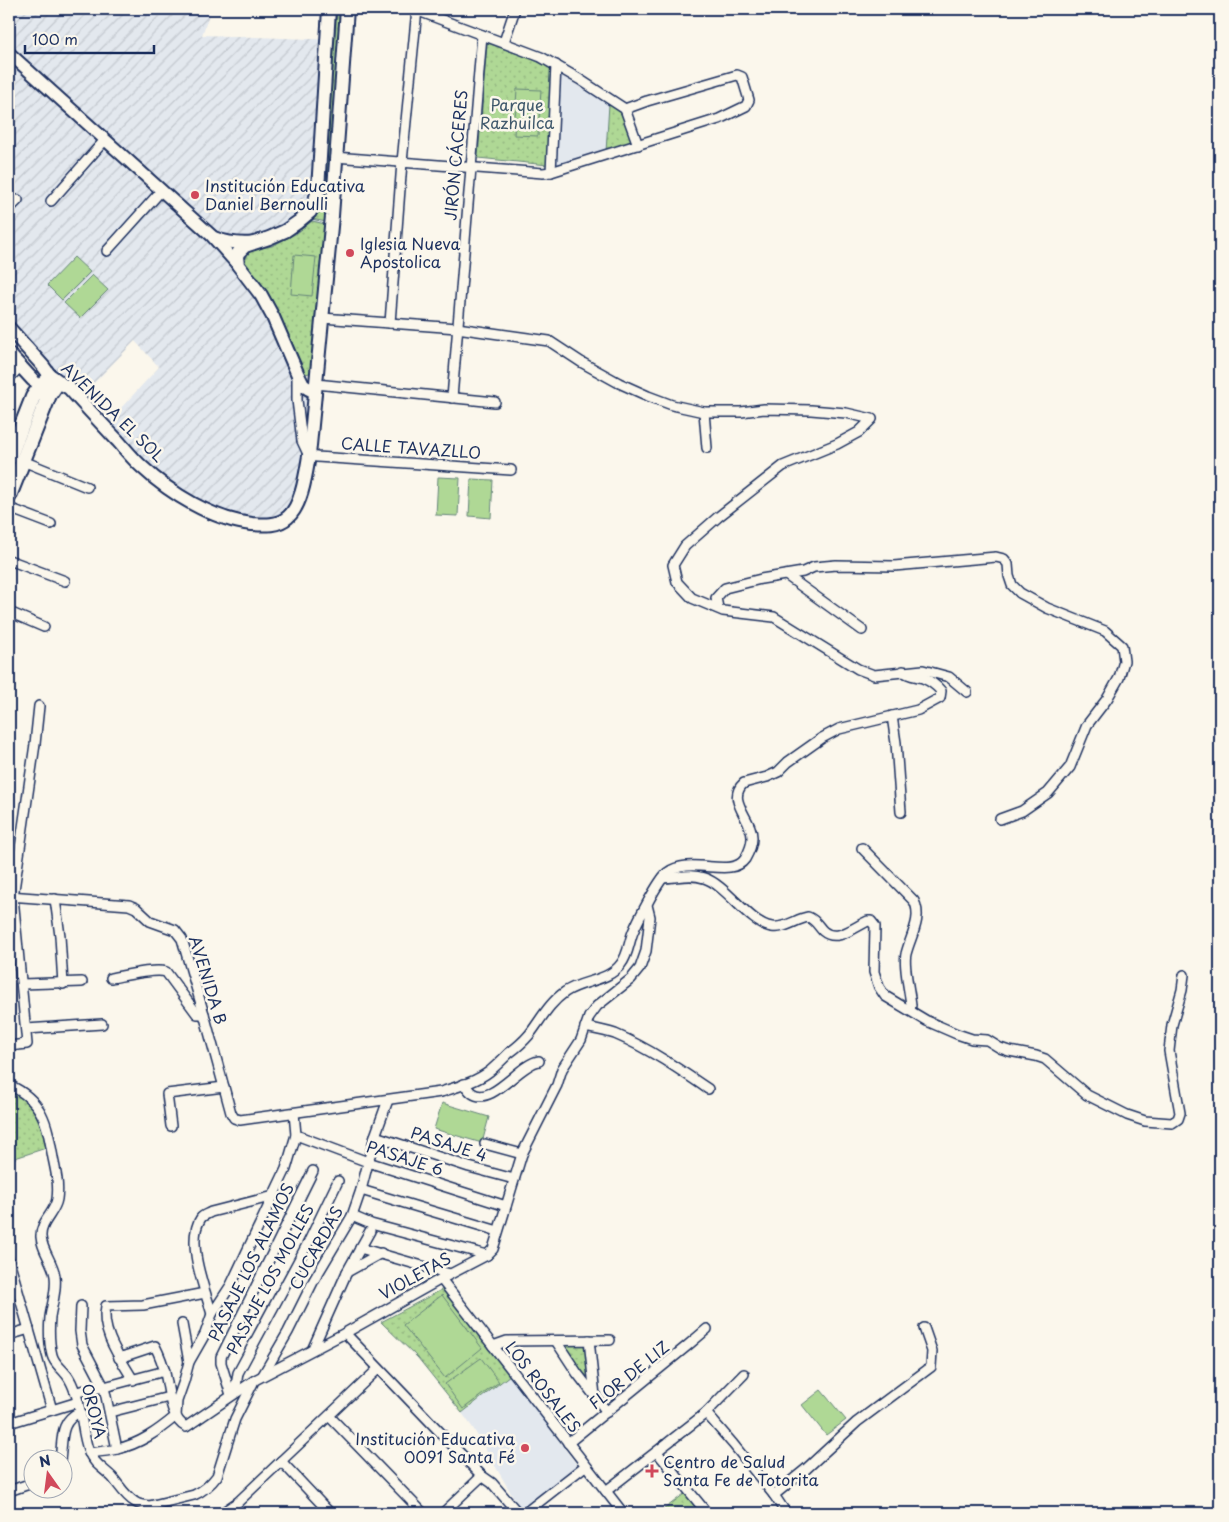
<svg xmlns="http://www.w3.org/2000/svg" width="1229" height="1522" font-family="'Playpen Sans',sans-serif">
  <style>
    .built { fill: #e3e8ee }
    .industrial { fill: url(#industrial-furrows) }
    .grass { fill: url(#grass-dots); stroke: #65847a }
    .pitch { fill: #afd895; stroke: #65847a }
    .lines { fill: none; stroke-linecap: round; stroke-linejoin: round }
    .minor-casing { stroke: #1b2f5e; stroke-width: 12 }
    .tertiary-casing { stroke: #1b2f5e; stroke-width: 15 }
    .secondary-casing { stroke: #1b2f5e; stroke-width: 16 }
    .primary-casing { stroke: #1b2f5e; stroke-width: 18 }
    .minor { stroke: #fbf7ec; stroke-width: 9 }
    .tertiary { stroke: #fbf7ec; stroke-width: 11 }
    .secondary { stroke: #fbf7ec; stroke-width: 12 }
    .primary { stroke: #fbf7ec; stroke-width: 14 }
    .poi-dot { fill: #d1495b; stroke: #fbf7ec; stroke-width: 2 }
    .labels { text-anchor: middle; stroke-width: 5; stroke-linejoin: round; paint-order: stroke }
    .park-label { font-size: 16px; fill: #40596c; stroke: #fbf7ec }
    .street-label { font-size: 16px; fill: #1b2f5e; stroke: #fbf7ec }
    .poi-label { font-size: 16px; fill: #1b2f5e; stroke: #fbf7ec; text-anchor: start }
  </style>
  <defs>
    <pattern id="industrial-furrows" width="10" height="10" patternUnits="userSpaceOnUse" patternTransform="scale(1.25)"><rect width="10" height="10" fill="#e3e8ee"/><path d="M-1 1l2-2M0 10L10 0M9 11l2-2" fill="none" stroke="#c2c7ce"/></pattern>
    <pattern id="grass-dots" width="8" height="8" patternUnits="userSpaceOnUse" patternTransform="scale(1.25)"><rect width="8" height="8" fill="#afd895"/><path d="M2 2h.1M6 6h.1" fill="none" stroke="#96ba83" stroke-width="1.8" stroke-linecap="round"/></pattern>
  </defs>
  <rect width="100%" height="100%" fill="#fbf7ec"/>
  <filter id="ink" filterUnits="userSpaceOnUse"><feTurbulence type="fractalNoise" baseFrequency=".02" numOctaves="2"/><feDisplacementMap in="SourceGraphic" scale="10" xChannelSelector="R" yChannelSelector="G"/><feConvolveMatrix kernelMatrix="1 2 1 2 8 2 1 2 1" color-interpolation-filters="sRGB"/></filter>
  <g filter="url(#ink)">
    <g class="built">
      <polygon points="558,74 609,104 606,152 554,168"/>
      <polygon points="510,1375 579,1468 527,1509 519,1507 473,1428 462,1413"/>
    </g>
    <polygon class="industrial" points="9,9 211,9 202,35 338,40 327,184 308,341 307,414 308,492 298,517 274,532 252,532 195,512 131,464 107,423 159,367 135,341 84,393 36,369 9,340"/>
    <g class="grass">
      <polygon points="337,9 343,9 326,222 312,219 318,210 324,191"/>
      <polygon points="487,43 530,58 554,70 548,165 478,158"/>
      <polygon points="609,104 624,113 636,144 606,152"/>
      <polygon points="312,221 325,224 314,367 310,373 304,374 272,300 258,279 244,263 250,250 272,246 297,233"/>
      <polygon points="9,1087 30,1103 39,1116 46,1148 9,1160"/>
      <polygon points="443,1289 510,1375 462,1413 418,1358 381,1322"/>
      <polygon points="561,1343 586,1343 591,1385"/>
      <polygon points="688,1491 705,1513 659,1513"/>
    </g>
    <g class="pitch">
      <polygon points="517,89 541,90 538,136 514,135"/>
      <polygon points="294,255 316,257 312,296 291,294"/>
      <polygon points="74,257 90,272 62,300 47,285"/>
      <polygon points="92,275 108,290 80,318 64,303"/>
      <polygon points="438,477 460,478 458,516 436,515"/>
      <polygon points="471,479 493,480 491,518 469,516"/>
      <polygon points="442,1103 489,1117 482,1143 434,1129"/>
      <polygon points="442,1295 482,1348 445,1378 403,1325"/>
      <polygon points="481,1358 499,1382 463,1409 445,1384"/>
      <polygon points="821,1390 846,1420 826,1435 802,1405"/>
    </g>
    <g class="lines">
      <g class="minor-casing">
        <g id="minor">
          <polyline points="504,42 515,9"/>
          <polyline points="625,109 638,145"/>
          <polyline points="335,157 543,173 551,172 719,119 746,106 749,100 742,77 737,75 647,101 625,109 579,79 541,57 413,9"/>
          <polyline points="551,172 556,65"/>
          <polyline points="51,201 105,140"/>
          <polyline points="9,209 18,200"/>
          <polyline points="107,251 161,191"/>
          <polyline points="322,318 457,328 549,341 581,362 619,383 648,396 672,405 704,412 741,412 764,409 811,410 846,413 872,419 859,432 837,444 783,466 718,517 685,546 673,565 677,582 692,598 723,611 774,617 858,669 874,675 923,670 949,677 967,692"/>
          <polyline points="390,323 402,162 417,9"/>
          <polyline points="297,377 297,400 302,441 309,456 317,457 511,470"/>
          <polyline points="9,378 21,366"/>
          <polyline points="316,384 495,402"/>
          <polyline points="452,398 482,35"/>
          <polyline points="704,412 707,448"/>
          <polyline points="23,461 87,487"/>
          <polyline points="9,508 51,524"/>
          <polyline points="9,560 65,581"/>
          <polyline points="786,575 862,630"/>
          <polyline points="718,608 716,598 725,588 761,579 803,572 814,567 836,565 894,566 996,557 1004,559 1008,564 1009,576 1012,585 1020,593 1047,608 1105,631 1122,646 1124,661 1119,678 1107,699 1087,725 1070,767 1048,793 1022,811 1000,819"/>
          <polyline points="9,612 44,627"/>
          <polyline points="892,716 896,743 901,812"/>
          <path d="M862 848 914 901C923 918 910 937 906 954 903 965 910 993 911 1005L910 1010"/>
          <path d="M663 878C677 878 690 873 704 878 727 885 749 924 772 927 785 929 796 919 808 917 816 920 818 926 823 931 837 943 854 927 868 921H871L875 926 874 972 879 987 885 996 927 1021 957 1034 972 1039 987 1040 1000 1048 1009 1051 1036 1056 1045 1059 1087 1095 1127 1115 1145 1121 1172 1123 1178 1119 1180 1113 1169 1051 1172 1025 1182 990 1184 975"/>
          <path d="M9 896 129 905 136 908 150 921 175 930 182 939 206 1021 231 1113 234 1118 240 1120 441 1092C457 1087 476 1082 490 1071 496 1066 503 1059 509 1053 516 1048 523 1042 529 1035 540 1021 549 1003 565 992 582 980 608 982 621 964 628 956 629 942 633 932 638 920 658 881 667 873 690 855 731 879 745 859 749 852 752 845 752 838 753 819 725 800 744 783L767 777 778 772 788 762 822 738 839 729 918 710 940 698 941 691C936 685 930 681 923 678 916 676 908 676 903 671"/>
          <polyline points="55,899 60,936 63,984"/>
          <path d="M111 978C123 976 156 968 166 972L197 1014H204"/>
          <polyline points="22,984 82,982"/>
          <path d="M585 1027C595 1029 606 1031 615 1034 648 1048 679 1069 708 1089"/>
          <polyline points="26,1029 102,1024"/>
          <polyline points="9,1046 27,1044 13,897 35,744 39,706"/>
          <path d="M464 1084C467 1087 469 1091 472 1093 492 1107 519 1064 539 1061"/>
          <path d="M9 1085C44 1101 47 1124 53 1158 56 1172 59 1185 57 1199 55 1213 40 1222 41 1237 42 1251 53 1262 55 1276 57 1291 52 1303 50 1317 49 1329 49 1343 52 1355 54 1363 60 1367 65 1373 70 1378 72 1384 74 1389 83 1409 81 1432 89 1452 93 1463 104 1469 112 1477 119 1485 125 1496 135 1502 139 1505 144 1505 149 1506L194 1495C203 1491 211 1484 217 1476L235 1419 253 1383"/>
          <polyline points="171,1126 167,1094 224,1087"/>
          <polyline points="296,1135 368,1162 506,1206"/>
          <polyline points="375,1136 469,1167 514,1179"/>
          <polyline points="485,1144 522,1154"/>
          <polyline points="361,1190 498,1231"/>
          <polyline points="352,1216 371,1224 487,1255"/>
          <polyline points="360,1248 450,1274"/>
          <polyline points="9,1260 52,1410"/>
          <polyline points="347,1272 381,1253"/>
          <polyline points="441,1279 623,1513"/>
          <polyline points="81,1306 80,1331 82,1345 104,1387 117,1449"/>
          <path d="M212 1314C205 1290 185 1241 201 1218 203 1215 208 1214 211 1212L274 1196"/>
          <polyline points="182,1324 189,1362"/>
          <polyline points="345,1333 482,1476 492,1483 518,1513"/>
          <polyline points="9,1335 29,1329"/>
          <polyline points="589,1340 595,1396"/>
          <polyline points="556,1341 577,1373 607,1412"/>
          <polyline points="493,1346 507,1341 610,1340"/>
          <polyline points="313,1348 347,1272 370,1231"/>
          <path d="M119 1358 155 1346C159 1354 163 1364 165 1373 169 1389 170 1419 186 1427L255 1380 345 1333 441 1279 487 1255 493 1249 522 1154 557 1085 562 1069 581 1040 589 1017 597 1006 631 979 640 968 646 951 650 917 647 905"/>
          <polyline points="263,1375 288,1332 314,1280 352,1216 361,1190 375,1136 388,1100"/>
          <path d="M133 1380C121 1359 100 1332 106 1306L143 1305 205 1293"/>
          <polyline points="76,1392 104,1387 165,1371"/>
          <polyline points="235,1393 238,1373 309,1241 338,1181"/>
          <polyline points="231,1395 221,1363 221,1357 313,1171"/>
          <polyline points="110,1412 169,1397"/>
          <polyline points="706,1413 733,1444 774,1495 786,1513"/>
          <polyline points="329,1416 423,1513"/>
          <polyline points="9,1423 78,1402"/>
          <polyline points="568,1443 687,1346 707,1329"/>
          <polyline points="657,1452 707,1513"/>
          <path d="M89 1453C98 1452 108 1451 117 1449 140 1444 158 1431 176 1416L177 1401 184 1381 189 1362 205 1334 212 1314 231 1285 286 1169 296 1135 294 1113"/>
          <path d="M60 1460C63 1440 59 1421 80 1412"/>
          <polyline points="281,1461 330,1513"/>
          <polyline points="9,1491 32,1483"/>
          <polyline points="606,1491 706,1413 744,1374"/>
          <polyline points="774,1495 806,1469 857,1422 931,1367 932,1351 924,1328"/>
          <polyline points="222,1513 238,1502 378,1369"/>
          <polyline points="443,1513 482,1476"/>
          <polyline points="525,1513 585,1466"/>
        </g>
      </g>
      <g class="tertiary-casing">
        <g id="tertiary">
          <polyline points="9,53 212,236 238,265"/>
          <path d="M215 238C228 243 239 244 252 243"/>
        </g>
      </g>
      <g class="secondary-casing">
        <g id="secondary">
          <polyline points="9,328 43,366 51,377"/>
          <polyline points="9,354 33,380"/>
          <path d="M58 382 69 388C85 406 102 424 118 441 126 450 133 459 142 467 170 493 213 520 252 524 265 525 278 526 288 517 302 505 306 473 309 456L332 216 347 9"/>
          <polyline points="315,392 309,389 303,385 298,375 273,317 261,295 238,265 237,257 238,253 245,246 269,238 285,231 298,222 310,212 314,204 318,190 329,9"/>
        </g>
      </g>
      <g class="primary-casing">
        <polyline id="primary" points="9,458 33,397 40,387 51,377 58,382 49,395 9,496"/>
      </g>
      <use href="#minor" class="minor"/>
      <use href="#tertiary" class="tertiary"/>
      <use href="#secondary" class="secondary"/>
      <use href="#primary" class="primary"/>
    </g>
  </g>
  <g class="poi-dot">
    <circle cx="195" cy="195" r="5"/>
    <circle cx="350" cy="253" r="5"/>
    <circle cx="525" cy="1448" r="5"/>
    <path d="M649.5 1463.5h5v5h5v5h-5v5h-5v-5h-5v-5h5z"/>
  </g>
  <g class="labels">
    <g class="park-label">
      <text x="517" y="111">Parque<tspan x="517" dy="18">Razhuilca</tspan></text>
    </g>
    <g class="street-label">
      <text transform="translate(456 155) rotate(-85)" y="6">JIRÓN CÁCERES</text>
      <text transform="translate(113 412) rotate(44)" y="6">AVENIDA EL SOL</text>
      <text transform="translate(411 448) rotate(4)" y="6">CALLE TAVAZLLO</text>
      <text transform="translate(208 980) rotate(73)" y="6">AVENIDA B</text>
      <text transform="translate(449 1144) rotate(18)" y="6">PASAJE 4</text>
      <text transform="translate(405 1158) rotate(18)" y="6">PASAJE 6</text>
      <text transform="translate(316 1248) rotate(-61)" y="6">CUCARDAS</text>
      <text transform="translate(251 1262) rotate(-64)" y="6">PASAJE LOS ALAMOS</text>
      <text transform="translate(415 1276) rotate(-29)" y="6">VIOLETAS</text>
      <text transform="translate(270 1279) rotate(-62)" y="6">PASAJE LOS MOLLES</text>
      <text transform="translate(629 1375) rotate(-39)" y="6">FLOR DE LIZ</text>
      <text transform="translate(543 1387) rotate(52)" y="6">LOS ROSALES</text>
      <text transform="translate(94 1411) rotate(76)" y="6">OROYA</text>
    </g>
    <g class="poi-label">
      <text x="205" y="192">Institución Educativa<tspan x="205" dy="18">Daniel Bernoulli</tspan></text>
      <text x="360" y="250">Iglesia Nueva<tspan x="360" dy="18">Apostolica</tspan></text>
      <text x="515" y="1445" text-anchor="end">Institución Educativa<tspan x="515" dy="18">0091 Santa Fé</tspan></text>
      <text x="663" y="1468">Centro de Salud<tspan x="663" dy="18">Santa Fe de Totorita</tspan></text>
    </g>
  </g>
  <rect width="1229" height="1522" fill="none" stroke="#fbf7ec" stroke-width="30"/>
  <rect x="15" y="15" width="1199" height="1492" fill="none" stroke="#1b2f5e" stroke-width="2" filter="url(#ink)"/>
  <g transform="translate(48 1474) rotate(346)"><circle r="24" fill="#fbf7ec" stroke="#a1a7b3"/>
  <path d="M0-4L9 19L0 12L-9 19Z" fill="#d1495b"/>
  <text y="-8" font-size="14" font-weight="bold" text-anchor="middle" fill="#1b2f5e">N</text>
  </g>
  <path d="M25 45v8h129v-8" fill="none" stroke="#1b2f5e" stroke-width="2.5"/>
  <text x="32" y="45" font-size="15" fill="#1b2f5e" stroke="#fbf7ec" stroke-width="4" paint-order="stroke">100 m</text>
</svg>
